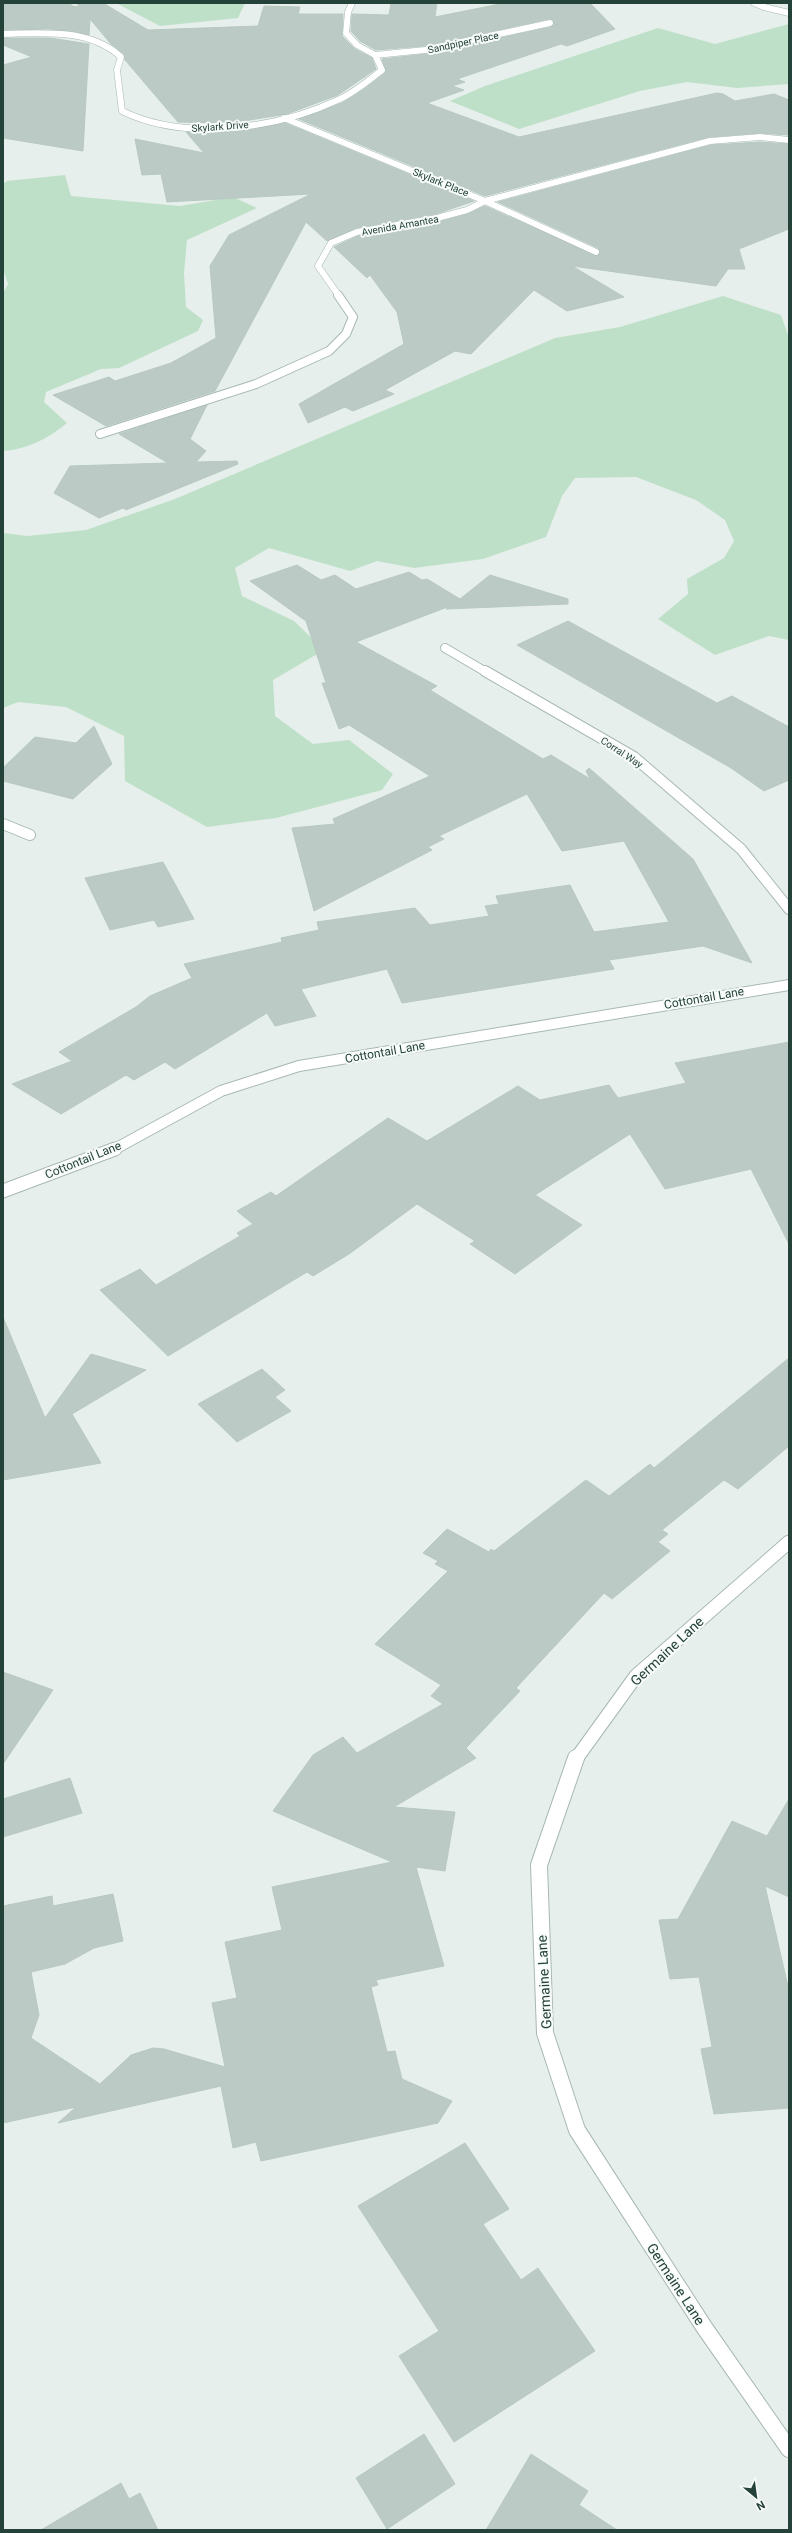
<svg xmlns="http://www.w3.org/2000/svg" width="792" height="2533" font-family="Roboto,sans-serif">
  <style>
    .green { fill: #bfe0c8 }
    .building { fill: #bbcac4; stroke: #b8c9c2 }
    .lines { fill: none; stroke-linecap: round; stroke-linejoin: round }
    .lane-casing { stroke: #a8b8b2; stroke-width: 7 }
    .street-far4-casing { stroke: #a8b8b2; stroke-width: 7 }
    .street-far3-casing { stroke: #a8b8b2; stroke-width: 10 }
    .street-far2-casing { stroke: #a8b8b2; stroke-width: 12 }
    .street-far1-casing { stroke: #a8b8b2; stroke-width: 15 }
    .street-casing { stroke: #a8b8b2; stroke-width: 18 }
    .lane { stroke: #fff; stroke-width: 6 }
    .street-far4 { stroke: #fff; stroke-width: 6 }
    .street-far3 { stroke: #fff; stroke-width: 8 }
    .street-far2 { stroke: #fff; stroke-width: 10 }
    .street-far1 { stroke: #fff; stroke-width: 13 }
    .street { stroke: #fff; stroke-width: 16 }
    .labels { text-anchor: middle; stroke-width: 4; stroke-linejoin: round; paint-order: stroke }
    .far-street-label { font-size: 10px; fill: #24423a; stroke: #f7fbf9 }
    .street-label { font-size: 12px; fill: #24423a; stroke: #f7fbf9 }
    .near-street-label { font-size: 14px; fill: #24423a; stroke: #f7fbf9 }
  </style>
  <rect width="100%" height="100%" fill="#e6efeb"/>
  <g class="green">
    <polygon points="116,3 245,3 238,18 160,26"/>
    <polygon points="789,24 789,84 737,88 687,82 640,91 519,129 450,101 485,86 658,28 715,44"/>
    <path d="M65 175 71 196 180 206 233 197 257 208 187 240 184 273 186 307 203 320 198 331 119 368 101 369 46 392 44 402 67 423C48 439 28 449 3 451V293L8 284 3 269V184L7 181Z"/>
    <polygon points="723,296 781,315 789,338 789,640 769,636 715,655 658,619 688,594 687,579 724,558 734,541 725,520 696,500 636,477 575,478 562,496 546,537 483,559 414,568 377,561 350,571 269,548 235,568 242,596 294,621 324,650 273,680 275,716 313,744 349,740 393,774 382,790 276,818 207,827 125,781 124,736 66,707 18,702 3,708 3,533 27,536 86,530 175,499 555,338 620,327"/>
  </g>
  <g class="building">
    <polygon points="3,3 70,3 72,6 80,7 76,3 103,3 148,30 258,26 264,6 300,7 298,14 343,14 342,36 355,49 372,58 376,69 338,95 287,114 231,123 178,122 125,60 124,54 111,44 90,19 89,35 50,29 3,30"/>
    <polygon points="391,3 437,3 435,17 505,3 590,3 615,29 567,46 561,44 457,79 465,82 452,86 464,90 427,103 519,137 717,93 723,94 735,101 774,94 789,100 789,135 760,133 709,137 485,196 299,119 342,103 364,89 386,72 382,59 426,54 551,27 554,22 549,19 424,46 376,50 360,41 351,31 352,14 389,15"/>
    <polygon points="3,38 50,38 89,44 83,151 3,138 3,65 32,57 3,45"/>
    <polygon points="285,123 474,201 436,214 356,228 327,241 306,222 215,391 106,426 53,395 109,377 115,381 171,363 216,338 210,266 229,235 311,194 167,202 161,174 142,175 135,139 204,153 186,132 232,132"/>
    <polygon points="760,142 789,144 789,229 739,249 745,269 728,269 716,286 572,266 624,297 567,311 534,290 471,354 455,351 385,390 394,394 353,411 345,407 308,423 299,404 404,344 397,312 370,275 367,278 334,247 358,236 438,222 468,214 485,206 597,256 600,252 598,248 498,202 711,145"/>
    <polygon points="207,405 190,439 206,451 196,462 237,461 238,464 126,510 123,508 99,518 54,493 70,466 168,463 119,434"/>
    <polygon points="297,565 321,580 335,575 356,589 409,572 422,580 427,579 460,599 490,575 568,599 568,604 446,609 450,606 356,642 437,686 430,690 543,759 551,755 590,779 586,771 589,768 693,859 752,963 703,946 609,960 614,969 402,1003 387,969 301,989 316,1016 275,1026 267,1013 175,1069 165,1062 134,1080 126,1075 61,1114 12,1084 72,1061 59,1052 136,1007 150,996 192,978 184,964 282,942 281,938 319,930 317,922 415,908 430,925 489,916 485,906 499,904 496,896 570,885 594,932 669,922 624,841 562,851 527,794 439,836 444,839 428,847 432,850 314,911 292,828 335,824 333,819 430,776 349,725 339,729 322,683 326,683 306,621 250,581"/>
    <polygon points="568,621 717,703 732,696 789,727 789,780 764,791 731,768 517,645"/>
    <polygon points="94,726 112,764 73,799 3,781 3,768 35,737 76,743"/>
    <polygon points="163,862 194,919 158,927 154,920 110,930 85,878"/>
    <polygon points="789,1042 789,1244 751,1169 665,1189 630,1134 535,1195 582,1225 515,1274 470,1244 475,1241 417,1204 349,1254 313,1276 307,1272 168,1356 100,1290 140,1269 156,1285 240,1236 237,1233 253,1224 237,1211 271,1192 276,1196 388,1118 427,1141 518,1086 540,1100 609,1085 618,1098 686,1083 675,1063"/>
    <polygon points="3,1317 45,1418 91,1354 146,1370 72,1414 101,1463 3,1480"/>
    <polygon points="789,1358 789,1446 738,1489 724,1480 662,1530 668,1534 658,1542 670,1551 612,1599 604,1593 516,1688 520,1691 466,1748 476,1758 394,1807 455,1812 445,1871 416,1867 444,1966 376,1980 378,1985 371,1987 387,2052 395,2051 402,2079 452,2101 438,2123 261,2161 256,2142 233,2148 221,2086 58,2123 76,2107 3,2123 3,1906 52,1896 53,1906 113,1894 123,1941 94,1948 65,1964 31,1972 39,2015 31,2038 100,2084 131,2055 153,2048 164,2049 225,2067 212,2003 237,1998 225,1942 282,1930 272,1887 392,1862 273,1811 313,1755 343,1737 357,1753 443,1704 431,1696 441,1685 375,1644 448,1571 435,1564 438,1561 423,1553 447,1529 489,1552 491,1549 494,1551 586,1480 609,1496 650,1464 654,1468"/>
    <polygon points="262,1369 285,1390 275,1397 291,1411 237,1442 198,1404"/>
    <polygon points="3,1672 53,1690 3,1764"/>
    <polygon points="70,1778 82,1813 3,1837 3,1799"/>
    <polygon points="789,1799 789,1897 765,1886 789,1991 789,2108 714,2114 701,2049 712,2047 699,1977 670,1979 659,1920 678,1919 732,1821 767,1836"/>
    <polygon points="465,2143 509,2209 483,2224 521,2280 538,2268 595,2351 454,2442 399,2356 439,2331 358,2206"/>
    <polygon points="424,2434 455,2484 387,2529 356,2478"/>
    <polygon points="531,2454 588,2491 579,2505 617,2530 486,2530"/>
    <polygon points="121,2483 129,2499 140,2493 158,2530 41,2530"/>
  </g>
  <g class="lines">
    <g class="lane-casing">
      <polyline id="lane" points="764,7 789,13"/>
    </g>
    <g class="street-far4-casing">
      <g id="street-far4">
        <polyline points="754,3 764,7"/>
        <path d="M3 34C44 33 89 28 121 57L117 70 122 111C185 142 277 129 340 99 355 92 369 80 382 70L375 55 357 45 346 33 348 12 352 3"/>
        <polyline points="375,55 425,50 550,23"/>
        <polyline points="284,118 485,201 596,252"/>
        <polyline points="339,296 318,266 331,243 357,232 437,218 467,210 485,201 710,141 760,137 789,140"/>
      </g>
    </g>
    <g class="street-far3-casing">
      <g id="street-far3">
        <polyline points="100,434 256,384 329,351 346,334 353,317 338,295"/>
        <polyline points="445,648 486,672"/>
      </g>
    </g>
    <g class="street-far2-casing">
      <g id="street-far2">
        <polyline points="485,671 634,757 741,849 789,909"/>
        <polyline points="3,824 30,835"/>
        <polyline points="113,1150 221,1091 299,1066 789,985"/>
      </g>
    </g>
    <g class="street-far1-casing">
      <g id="street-far1">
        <polyline points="3,1191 115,1149"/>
        <polyline points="576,1759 636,1676 789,1542"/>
      </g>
    </g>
    <g class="street-casing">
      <polyline id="street" points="576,1758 539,1865 545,2033 577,2130 704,2327 789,2449"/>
    </g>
    <use href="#lane" class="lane"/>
    <use href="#street-far4" class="street-far4"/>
    <use href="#street-far3" class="street-far3"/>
    <use href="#street-far2" class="street-far2"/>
    <use href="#street-far1" class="street-far1"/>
    <use href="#street" class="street"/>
  </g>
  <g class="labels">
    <g class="far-street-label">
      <text transform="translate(463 42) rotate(-12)" y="4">Sandpiper Place</text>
      <text transform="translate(220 126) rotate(-4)" y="4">Skylark Drive</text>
      <text transform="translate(441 182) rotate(22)" y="4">Skylark Place</text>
      <text transform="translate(400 225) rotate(-10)" y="4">Avenida Amantea</text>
      <text transform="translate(622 752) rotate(33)" y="4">Corral Way</text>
    </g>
    <g class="street-label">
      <text transform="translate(704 998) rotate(-10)" y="4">Cottontail Lane</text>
      <text transform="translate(385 1052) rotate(-10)" y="4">Cottontail Lane</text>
      <text transform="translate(83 1160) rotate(-22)" y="4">Cottontail Lane</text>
    </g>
    <g class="near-street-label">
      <text transform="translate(667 1651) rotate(-43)" y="5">Germaine Lane</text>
      <text transform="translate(544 1982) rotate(-93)" y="5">Germaine Lane</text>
      <text transform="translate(676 2284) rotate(57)" y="5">Germaine Lane</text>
    </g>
  </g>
  <rect width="792" height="2533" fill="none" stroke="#24423a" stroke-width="8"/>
  <g transform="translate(756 2497) rotate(151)" stroke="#f7fbf9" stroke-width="3" paint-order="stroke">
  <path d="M0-3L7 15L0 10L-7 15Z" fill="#24423a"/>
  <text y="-6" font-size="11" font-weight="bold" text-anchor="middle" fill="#24423a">N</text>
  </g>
</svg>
